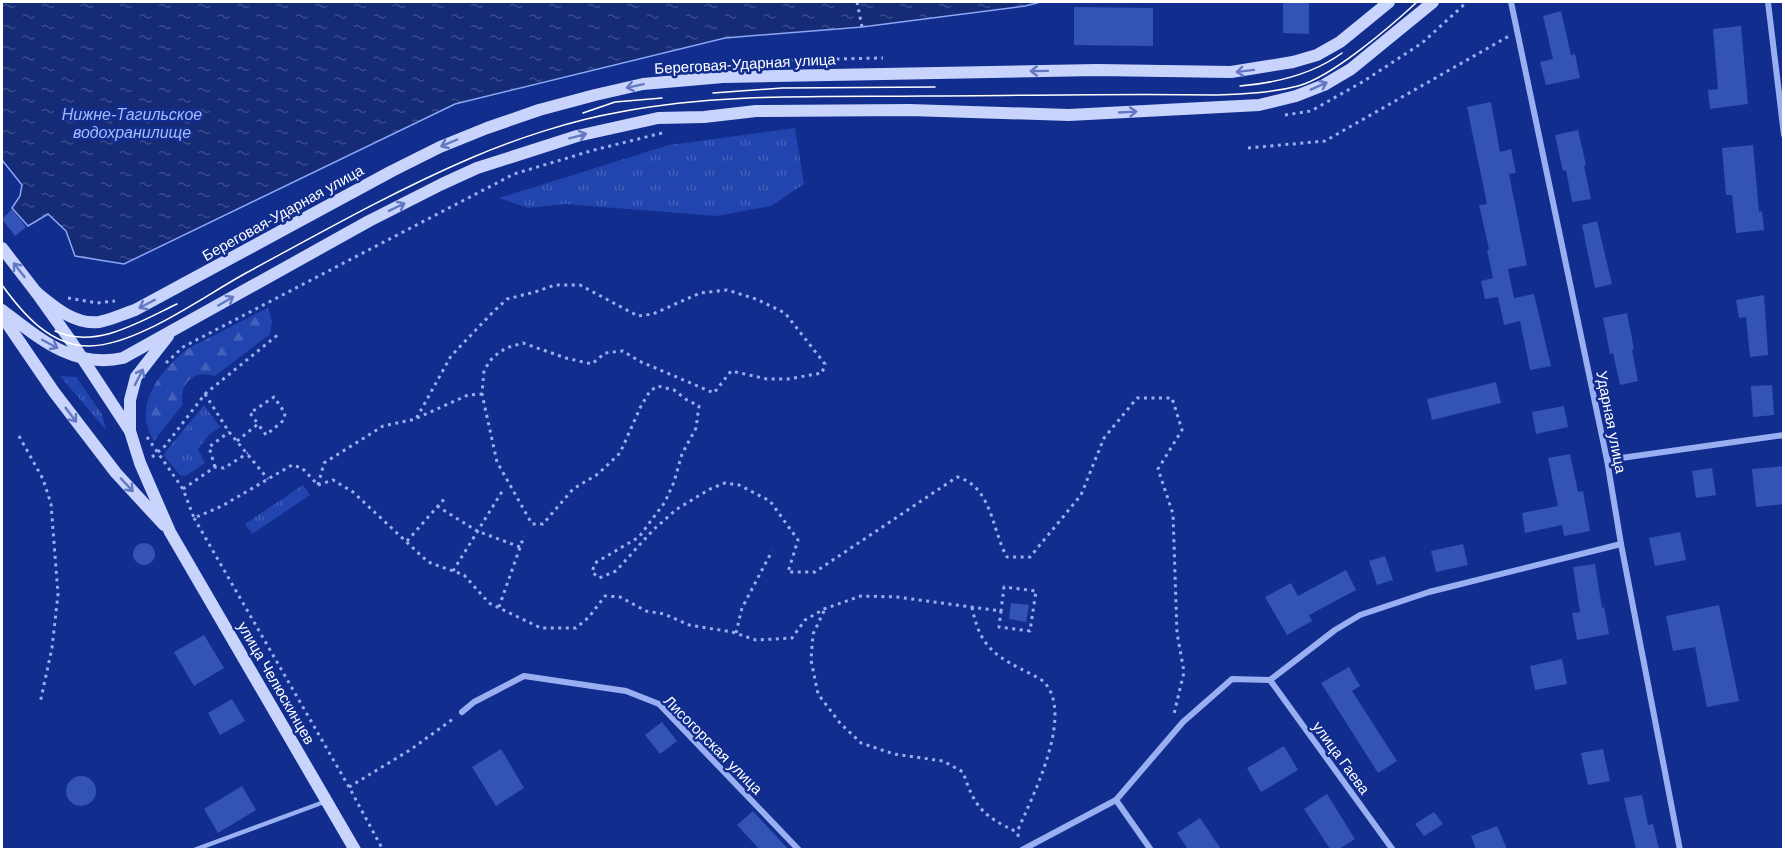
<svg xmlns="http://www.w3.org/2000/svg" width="1785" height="851" font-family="Helvetica,sans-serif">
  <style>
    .grass { fill: url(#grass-tufts) }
    .forest { fill: url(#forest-firs) }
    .water { fill: url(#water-ripples); stroke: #8ba6f6; stroke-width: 1.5 }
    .building { fill: #3453b6 }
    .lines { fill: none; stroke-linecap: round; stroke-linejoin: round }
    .path { stroke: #99aff2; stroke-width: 3; stroke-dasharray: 3 4.5; stroke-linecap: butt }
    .service { stroke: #99aff2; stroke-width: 4.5 }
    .minor { stroke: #99aff2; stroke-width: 6 }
    .secondary { stroke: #c8d4fc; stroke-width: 12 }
    .tram { stroke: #fff; stroke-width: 1.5 }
    .oneway { stroke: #6378c0 }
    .labels { text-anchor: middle; stroke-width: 5; stroke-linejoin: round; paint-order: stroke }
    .street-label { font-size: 15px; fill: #fff; stroke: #112d8e }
    .water-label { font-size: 16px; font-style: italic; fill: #a5baf9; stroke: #112d8e }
  </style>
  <defs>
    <pattern id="grass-tufts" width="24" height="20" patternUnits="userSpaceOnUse" patternTransform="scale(1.5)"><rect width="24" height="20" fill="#2244ae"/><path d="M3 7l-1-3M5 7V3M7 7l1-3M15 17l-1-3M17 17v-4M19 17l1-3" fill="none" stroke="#4360ba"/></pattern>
    <pattern id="forest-firs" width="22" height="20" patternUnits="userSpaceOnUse" patternTransform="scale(1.5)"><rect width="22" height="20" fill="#2244ae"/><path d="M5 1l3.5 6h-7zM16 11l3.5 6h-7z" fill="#4360ba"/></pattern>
    <pattern id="water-ripples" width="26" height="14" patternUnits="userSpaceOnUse" patternTransform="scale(1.5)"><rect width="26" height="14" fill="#162b75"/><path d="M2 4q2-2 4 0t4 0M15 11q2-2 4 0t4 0" fill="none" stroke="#394b8a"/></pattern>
  </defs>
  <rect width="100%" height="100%" fill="#112d8e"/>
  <g class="grass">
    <polygon points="795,128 804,184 771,206 716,216 565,204 528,208 499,198 669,145"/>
    <polygon points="60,376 76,377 102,414 106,430"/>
    <polygon points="204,405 220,427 209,435 198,449 205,463 186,476 180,475 164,456 166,450 167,450"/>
    <polygon points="303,485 310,495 252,534 245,524"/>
  </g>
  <path class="forest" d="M268 308 272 321 270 334 215 376C210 375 203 374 199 375 186 377 179 393 183 404L154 441C132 406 159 372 186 350 193 345 203 341 211 337 230 327 249 317 268 308Z"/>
  <polygon class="water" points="2,2 1041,2 1025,6 862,27 725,38 455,104 124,264 75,256 66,231 48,214 28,226 12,208 20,196 22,185 2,160"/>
  <g class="building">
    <polygon points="1283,2 1309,2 1309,34 1283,33"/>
    <polygon points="1074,7 1153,8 1153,46 1074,45"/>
    <polygon points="1561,11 1571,55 1575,54 1580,78 1546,85 1540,62 1553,59 1543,16"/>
    <polygon points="1741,26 1748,104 1710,109 1708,90 1718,89 1713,29"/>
    <polygon points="1491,102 1500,152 1511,149 1516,173 1509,174 1527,265 1508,269 1514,298 1534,294 1551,366 1530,370 1520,321 1504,325 1498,297 1485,299 1481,281 1493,278 1487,250 1489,249 1479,205 1487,204 1467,107"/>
    <polygon points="1578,130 1586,165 1584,166 1591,199 1572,202 1566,170 1563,171 1555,135"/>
    <polygon points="1753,145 1759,212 1762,211 1764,230 1736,233 1732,195 1726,195 1722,148"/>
    <polygon points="12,209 26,227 15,236 2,219"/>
    <polygon points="1597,221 1612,284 1595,288 1582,225"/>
    <polygon points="1764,295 1768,355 1750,357 1746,317 1739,318 1736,300"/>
    <polygon points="1627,313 1634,349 1632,350 1638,381 1620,385 1613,353 1610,354 1603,318"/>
    <polygon points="1496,382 1501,403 1432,420 1427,399"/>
    <polygon points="1772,385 1774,415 1753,417 1751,386"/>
    <polygon points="1564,406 1568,427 1536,434 1532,412"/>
    <polygon points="1570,454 1578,492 1583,491 1590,531 1564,536 1562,525 1525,533 1522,513 1558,506 1548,458"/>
    <polygon points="1784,466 1784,504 1756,507 1752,469"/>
    <polygon points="1712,468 1716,495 1696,498 1692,471"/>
    <polygon points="1680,532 1686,560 1655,566 1649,538"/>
    <circle cx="144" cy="554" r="11"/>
    <polygon points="1463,544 1468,565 1436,572 1431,551"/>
    <polygon points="1385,556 1393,580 1377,585 1369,561"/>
    <polygon points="1595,564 1602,608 1604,607 1609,634 1577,640 1572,613 1580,612 1573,567"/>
    <polygon points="1346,570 1356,590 1309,615 1312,621 1287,635 1265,597 1291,583 1298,596"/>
    <polygon points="1011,603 1029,605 1026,622 1009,619"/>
    <polygon points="1719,605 1739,701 1707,707 1695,647 1673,651 1666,616"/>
    <polygon points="204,635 224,668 194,686 174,652"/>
    <polygon points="1562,659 1567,684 1535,690 1530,666"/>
    <polygon points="1349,667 1360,686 1352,691 1397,761 1378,773 1321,683"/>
    <polygon points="232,699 245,721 220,735 208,713"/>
    <polygon points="662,722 677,741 660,754 645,735"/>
    <polygon points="1284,746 1298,770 1261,792 1247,768"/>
    <polygon points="501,749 524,788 496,806 472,767"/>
    <polygon points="1603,749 1610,781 1588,785 1581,753"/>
    <circle cx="81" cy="791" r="15"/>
    <polygon points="242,786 256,810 218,833 204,809"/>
    <polygon points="1327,794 1355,839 1339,849 1330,849 1304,809"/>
    <polygon points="1642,795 1648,825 1653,824 1659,849 1636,849 1624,798"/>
    <polygon points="753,811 788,849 759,849 737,825"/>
    <polygon points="1434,812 1443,824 1424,836 1415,824"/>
    <polygon points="1200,818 1221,849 1188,849 1177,833"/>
    <polygon points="1497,826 1507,849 1476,849 1471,836"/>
  </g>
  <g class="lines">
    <g class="path">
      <polyline points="857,2 862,27"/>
      <polyline points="784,60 883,58"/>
      <polyline points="1285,115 1311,111 1364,81 1422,43 1467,2"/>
      <polyline points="1248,148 1325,141 1509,36"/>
      <polyline points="68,298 97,303 115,301"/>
      <polyline points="166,363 183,347 514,174 594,150 662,133"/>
      <polyline points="205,394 229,432 268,479"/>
      <polyline points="417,418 468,395 482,394"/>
      <polyline points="19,436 43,479 51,504 58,594 52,648 40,703"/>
      <polyline points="147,437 183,489 194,518 222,506 292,465 302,468 318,485"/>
      <polyline points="237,441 258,424 266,435 284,420 285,413 274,397 250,413 258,424"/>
      <polyline points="152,457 165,446 205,394 280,333"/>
      <polyline points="215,467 209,447 229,432"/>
      <path d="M318 485 324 463 383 426 416 419 451 356 493 312 507 299 535 292 555 285H580L638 316 653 314 700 293 727 290 756 299 785 313 825 364 822 373 788 379H767L731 371 714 393 639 361 623 351 605 353 592 364 566 358 523 343 506 348 493 357 484 370 482 394 497 462 532 524H543L573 489 598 474 620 453 641 406 650 391 658 386 674 390 687 400 699 406 696 428 682 454 674 482 665 502 639 537 595 563 592 572 599 578 616 571 653 530 677 509 710 489 725 483 739 485 770 501 798 540 788 572H815L957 477C992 486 992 531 1007 557H1030L1081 495 1104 438 1137 398H1172L1182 430 1158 469 1173 514 1177 633 1184 672 1174 714"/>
      <polyline points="318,485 333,480 353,492 428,562 464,575 489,603 541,628 576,628 589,617 605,596 620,597 646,611 664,614 689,625 732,632 756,640 792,638 805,620 824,609 861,596 897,597 1001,611 999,627 1030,631 1036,591 1004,587 1001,611"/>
      <polyline points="183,489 215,467 224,468 248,453"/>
      <polyline points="437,506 477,531 520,547"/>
      <polyline points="194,518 349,787 383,850"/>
      <polyline points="407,541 446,497"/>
      <polyline points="453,571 503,490"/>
      <polyline points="499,607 524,536"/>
      <path d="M972 607C979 642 990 653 1021 669 1028 673 1039 677 1045 683 1074 717 1032 797 1017 832"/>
      <path d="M824 611 813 634 811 660 818 694 840 723 861 743 894 754 943 761 963 772C975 808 983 816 1017 832L1020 841"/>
      <polyline points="736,633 742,608 772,551"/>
      <polyline points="349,787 410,750 453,719"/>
    </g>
    <polyline class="service" points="194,850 324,802"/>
    <g class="minor">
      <polyline points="1511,2 1607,460 1621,544 1680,850"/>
      <polyline points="1768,2 1784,135"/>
      <polyline points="1607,460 1784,435"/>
      <polyline points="1270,680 1393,850"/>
      <polyline points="462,712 474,702 524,676 626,691 659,704 799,850"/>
      <polyline points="1116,800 1151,850"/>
      <polyline points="1022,850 1116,800 1183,722 1232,679 1270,680 1335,630 1360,615 1429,592 1621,544"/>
    </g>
    <g class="secondary">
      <polyline points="2,248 36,292 73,344 130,431 140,463 170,532 355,850"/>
      <path d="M36 292C53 306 74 325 99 322 111 320 123 314 135 310L392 171 440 147 487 128 539 110 595 95 643 84 723 77 1097 70 1231 72 1293 62 1317 55 1340 42 1389 2"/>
      <path d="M2 310C39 338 73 369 123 358L369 221 442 184 477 168 577 136 658 118 704 117 756 111 909 110 1069 115 1259 105 1296 96 1324 85 1351 69 1433 2"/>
      <polyline points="2,316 54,392 116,473 164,525"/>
      <polyline points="130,431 130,400 136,377 168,336"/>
    </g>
    <g class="tram">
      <path d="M1240 86C1276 83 1313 74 1342 53"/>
      <polyline points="713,93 782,88 935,87"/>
      <polyline points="583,113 615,102 662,98"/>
      <path d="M2 285C23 314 50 346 89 346 136 346 204 296 246 273 320 233 394 191 471 158 515 139 573 120 620 112 719 93 823 97 924 96 1021 96 1119 93 1216 95 1244 94 1271 93 1298 86 1332 77 1391 26 1417 2"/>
      <path d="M55 331C96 350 141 321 177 304"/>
    </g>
  </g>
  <defs><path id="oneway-shaft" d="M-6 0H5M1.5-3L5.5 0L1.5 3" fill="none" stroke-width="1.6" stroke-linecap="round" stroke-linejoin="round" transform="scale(1.5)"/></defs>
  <g class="oneway">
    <use href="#oneway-shaft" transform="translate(1039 71) rotate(179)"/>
    <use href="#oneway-shaft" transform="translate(1245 71) rotate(173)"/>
    <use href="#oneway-shaft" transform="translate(635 86) rotate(168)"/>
    <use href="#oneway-shaft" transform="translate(1319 86) rotate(-24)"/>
    <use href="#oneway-shaft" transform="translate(1128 112) rotate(-3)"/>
    <use href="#oneway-shaft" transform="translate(578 136) rotate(-15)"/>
    <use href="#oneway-shaft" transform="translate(449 143) rotate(157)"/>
    <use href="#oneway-shaft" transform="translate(397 207) rotate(-26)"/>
    <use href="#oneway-shaft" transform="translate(19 270) rotate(-128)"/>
    <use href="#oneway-shaft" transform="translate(226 301) rotate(-30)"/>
    <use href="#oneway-shaft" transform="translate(147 304) rotate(152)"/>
    <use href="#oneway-shaft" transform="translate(50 344) rotate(28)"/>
    <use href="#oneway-shaft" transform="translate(139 377) rotate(-63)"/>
    <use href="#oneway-shaft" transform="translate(71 415) rotate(53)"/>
    <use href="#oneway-shaft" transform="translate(127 485) rotate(47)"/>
  </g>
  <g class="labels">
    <g class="street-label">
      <text transform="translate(745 64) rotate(-3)" y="5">Береговая-Ударная улица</text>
      <text transform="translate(283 213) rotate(-29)" y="5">Береговая-Ударная улица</text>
      <text transform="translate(1611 422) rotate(79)" y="5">Ударная улица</text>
      <text transform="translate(276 683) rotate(60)" y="5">улица Челюскинцев</text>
      <text transform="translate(713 745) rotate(45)" y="5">Лисогорская улица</text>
      <text transform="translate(1341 758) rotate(54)" y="5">улица Гаева</text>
    </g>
    <g class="water-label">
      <text x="132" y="120">Нижне-Тагильское<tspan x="132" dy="18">водохранилище</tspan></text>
    </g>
  </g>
  <rect width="1785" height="851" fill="none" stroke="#ffffff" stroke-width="6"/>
</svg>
